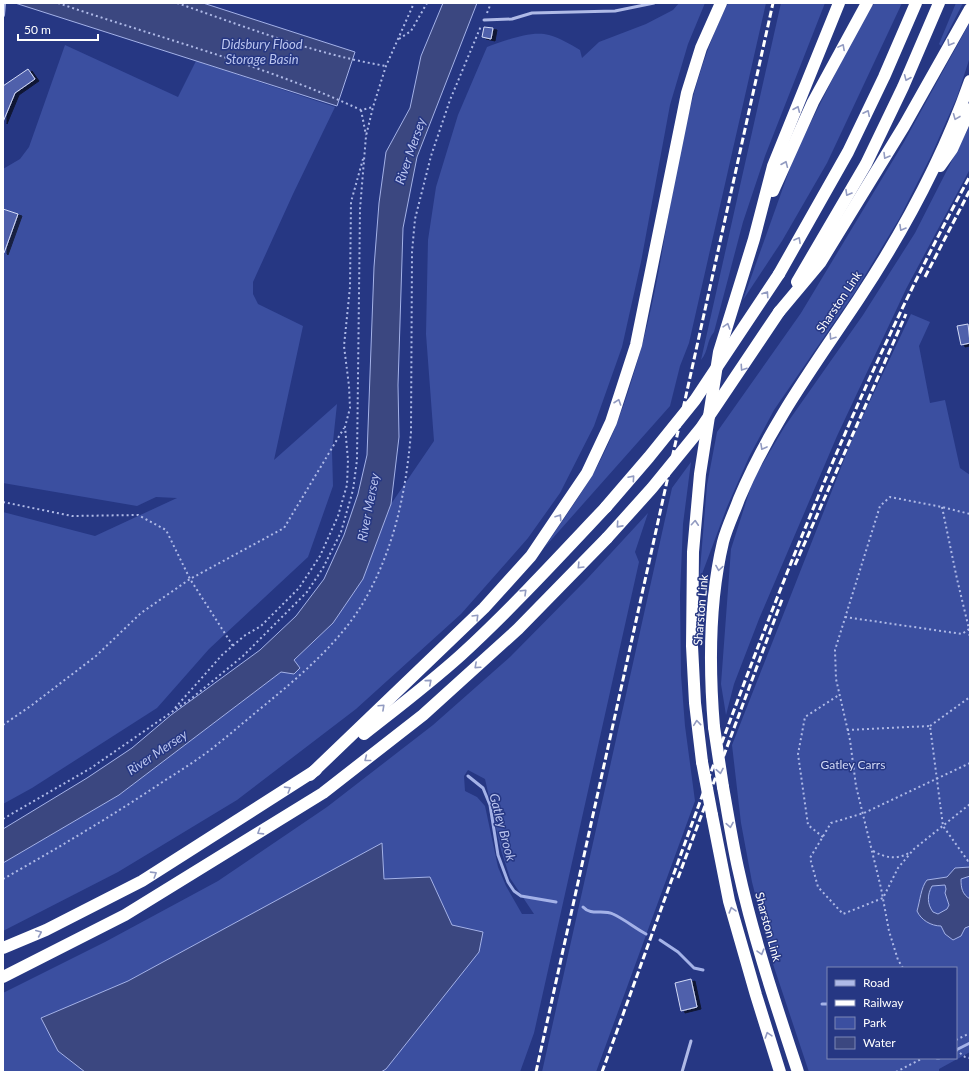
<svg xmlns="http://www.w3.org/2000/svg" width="973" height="1075" font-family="Lato,sans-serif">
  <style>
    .green { fill: #3b4fa0; fill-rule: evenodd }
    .water { fill: #3b4780; stroke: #a4b2e8; fill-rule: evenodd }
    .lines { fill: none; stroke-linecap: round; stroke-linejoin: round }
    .stream { stroke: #a4b2e8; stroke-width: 3 }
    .building { fill: #4f61ab; stroke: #d3daf6; filter: url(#shadow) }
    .path { stroke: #afbae7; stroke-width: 2; stroke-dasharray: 2 3; stroke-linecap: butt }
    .lane { stroke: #afbae7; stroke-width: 3 }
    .street { stroke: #afbae7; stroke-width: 4 }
    .highway { stroke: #fff; stroke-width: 12 }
    .rail { stroke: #fff; stroke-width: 3; stroke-dasharray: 7 3; stroke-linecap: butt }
    .highway-bridge { stroke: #fff; stroke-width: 12 }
    .oneway { stroke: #929bc1 }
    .labels { text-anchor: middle; stroke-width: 3; stroke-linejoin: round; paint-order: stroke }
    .street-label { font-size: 12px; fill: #fff; stroke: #263783 }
    .park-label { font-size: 12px; fill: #d3daf6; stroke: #263783 }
    .water-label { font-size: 13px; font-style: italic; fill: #bbc5ef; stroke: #263783 }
  </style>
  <defs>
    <filter id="shadow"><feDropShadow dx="4" dy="2" stdDeviation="0" flood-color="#0009"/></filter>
  </defs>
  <rect width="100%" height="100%" fill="#263783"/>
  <g class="green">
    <path d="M679 3H705L688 44 670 105 641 262 622 347 594 426 560 493 528 538 461 614 356 709 237 800 118 872 3 931V863L119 795 281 672 333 623 363 579 391 504 434 441 426 334 428 240 436 187 458 115 487 47C504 41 531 30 549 35 560 38 570 44 580 50L582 58 599 42 646 24 673 10Z"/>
    <path d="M728 3H766L689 343 680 366 670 406 544 548C562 521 581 495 597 467 614 435 626 400 636 366 673 246 671 116 728 3Z"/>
    <path d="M781 3H825L765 156 743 222 714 332C706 341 709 351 701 360Z"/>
    <polygon points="874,3 902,3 827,163 782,241 743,300 795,154 849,46"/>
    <polygon points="956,3 963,3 941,46 939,44"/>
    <polygon points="970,22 970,57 957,97 931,156 899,219 855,292 774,410 749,457 727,507 699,582 707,485 717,432 801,313 904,142"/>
    <polygon points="65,45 178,97 196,61 335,107 293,194 253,282 253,294 258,304 303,326 274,460 337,404 332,451 333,486 308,557 209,649 157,708 32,788 3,804 3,512 95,536 177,498 156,497 137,506 3,483 3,169 20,159 29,147"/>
    <polygon points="970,125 970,169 906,289 837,436 759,619 734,684 726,715 721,684 731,549 753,480 785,426 863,315 915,233"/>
    <path d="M911 314 930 322 919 346 930 403 945 400 960 468 970 475V1052L939 1069V1072H809L773 964 752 882 741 823 732 745 853 437ZM828 968H956V1058H828Z"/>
    <polygon points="691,462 683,524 680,595 681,675 685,726 695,801 596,1072 542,1072 672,488"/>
    <path d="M648 513 635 552 639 562 534 1033 520 1072H3V993L105 942 218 881 327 807 433 725 510 657 587 579ZM468 770 485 779 501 850 510 878 534 914H522L506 886 498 867 485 806 477 797 465 791 464 776Z"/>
  </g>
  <g class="water">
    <polygon points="15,3 203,3 355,52 337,106"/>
    <polygon points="443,3 477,3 417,157 403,228 398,385 399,437 391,504 363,579 333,623 294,660 300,668 294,674 281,672 119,795 3,863 3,829 87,778 132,748 171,715 260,650 296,616 324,579 344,535 358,494 367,455 374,267 379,203 386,152 410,108 421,56"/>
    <polygon points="382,843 384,879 430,877 452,925 483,932 479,952 386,1069 381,1072 85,1072 58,1051 41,1018 128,981"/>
    <path d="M970 867V876L961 879C961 888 962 894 970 899V926L965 928 961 936 953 940 945 934 941 926C931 926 921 920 917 911 920 901 921 887 927 880L947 877 955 868ZM945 885 946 889 945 893 949 905 947 909 938 914 933 912C927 904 927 895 932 886Z"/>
  </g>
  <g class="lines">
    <g class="stream">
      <polyline points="468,776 483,788 490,805 498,855 508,882 514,891 521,896 556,902"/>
      <path d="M583 907C591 916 603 909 613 914 624 919 635 928 646 934"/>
      <polyline points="660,940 678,952 694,968 703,970"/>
      <polyline points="822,1004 828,1004"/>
      <polyline points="956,1050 970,1043"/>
      <polyline points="937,1058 939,1058"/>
    </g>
  </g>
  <g class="building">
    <polygon points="484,27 493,28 491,39 482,37"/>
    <polygon points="28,69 35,79 15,93 3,122 3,86"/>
    <polygon points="3,209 18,214 4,253 3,252"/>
    <polygon points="968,324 970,343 961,345 957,326"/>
    <polygon points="691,979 697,1007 681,1011 675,983"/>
  </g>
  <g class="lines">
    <g class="path">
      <path d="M58 3C159 38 264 65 361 110L373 107"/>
      <path d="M177 3C246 27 314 54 386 66"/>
      <polyline points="487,13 491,3"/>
      <polyline points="399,39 411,31 427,3"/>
      <polyline points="361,110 366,135"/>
      <polyline points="3,502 72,516 138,515 166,530 190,579 233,646"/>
      <polyline points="942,507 957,579 969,629 970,640"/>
      <polyline points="845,617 962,634 969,629"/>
      <polyline points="175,708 222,655 244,636 261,626 299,588 320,556 338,516 347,485 348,460 345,427 350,408 349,386 344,346 350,287 351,202 363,159"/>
      <polyline points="3,725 32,705 96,656 141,613 190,579 284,528 344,428"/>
      <polyline points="930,726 970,697"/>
      <polyline points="847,730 930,726 943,826 968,861 970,859"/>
      <polyline points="970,763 864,813 831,823 810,858 818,887 843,914 883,898 898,868 914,849 970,804"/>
      <polyline points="3,819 91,768 192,698 243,656 307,592 323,568 341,532 353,490 357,460 360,209 366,136 373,107 386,66 414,3"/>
      <polyline points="823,837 808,825 798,754 805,717 839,695"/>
      <path d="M873 851C886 858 896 860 909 853"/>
      <path d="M3 879C58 848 112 816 164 781 183 769 202 757 219 743 235 730 250 717 266 704 301 675 339 643 363 603 394 550 406 493 411 432L412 252 415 219 431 156 450 100 481 26"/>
      <polyline points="903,968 898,960 889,931 881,888 856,786 850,740 836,679 835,650 880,506 890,497 942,507 970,514"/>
      <polyline points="956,1040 970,1033"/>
      <polyline points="956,1050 965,1057 970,1058"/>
      <polyline points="896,1072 923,1058"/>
    </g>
    <g class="lane">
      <polyline points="484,20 512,19 532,13 615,11 654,3"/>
      <polyline points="682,1072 691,1041"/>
    </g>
    <polyline class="street" points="3,15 4,3"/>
    <g class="highway">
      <polyline points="940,166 952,149 970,109"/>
      <polyline points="773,191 813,102 867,3"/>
      <polyline points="779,274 848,152 884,77 916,3"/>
      <polyline points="797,282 866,164 903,87 939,3"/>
      <polyline points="779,312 820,263 904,126 970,9"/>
      <path d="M714 727C709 667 709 601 723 542 727 527 734 513 739 499 770 425 814 366 858 300 903 232 943 158 970 81"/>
      <path d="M364 734C397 708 430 683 461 655 512 608 559 557 606 507"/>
      <polyline points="702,762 695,703 692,646 693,552 700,474 719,352 754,239 773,166 839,3"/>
      <polyline points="310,775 484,608 531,556 587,473 611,422 636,345 687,93 701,48 721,3"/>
      <path d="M723 787C728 814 732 841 738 868 753 937 776 1005 798 1072"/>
      <polyline points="712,815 729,901 756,995 780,1072"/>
      <polyline points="3,948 46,930 142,881 316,770"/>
      <polyline points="3,977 125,915 323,793 423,715 518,629 607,538"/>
    </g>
    <g class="rail">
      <polyline points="925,277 970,190"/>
      <polyline points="795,565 906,314"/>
      <polyline points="678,878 783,597"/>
      <polyline points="536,1072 773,3"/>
      <path d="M602 1072C713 769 815 461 970 176"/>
    </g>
    <g class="highway-bridge">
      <polyline points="606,507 649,457 695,400 779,274"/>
      <polyline points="607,538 652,488 701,428 779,312"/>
      <polyline points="714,727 723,787"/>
      <polyline points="702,762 712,815"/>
    </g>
  </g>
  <defs><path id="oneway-chevron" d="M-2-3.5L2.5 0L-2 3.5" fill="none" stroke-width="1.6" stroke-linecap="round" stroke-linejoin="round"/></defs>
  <g class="oneway">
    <use href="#oneway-chevron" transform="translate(950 43) rotate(121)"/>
    <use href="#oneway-chevron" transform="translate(842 47) rotate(-62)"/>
    <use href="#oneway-chevron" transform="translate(907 78) rotate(113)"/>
    <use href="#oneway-chevron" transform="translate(797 109) rotate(-67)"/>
    <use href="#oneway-chevron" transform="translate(867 113) rotate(-64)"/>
    <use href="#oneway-chevron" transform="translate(956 117) rotate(112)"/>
    <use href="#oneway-chevron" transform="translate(886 156) rotate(121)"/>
    <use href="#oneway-chevron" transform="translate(785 164) rotate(-67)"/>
    <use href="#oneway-chevron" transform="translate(848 193) rotate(120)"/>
    <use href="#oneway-chevron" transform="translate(902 228) rotate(120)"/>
    <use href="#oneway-chevron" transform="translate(798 240) rotate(-61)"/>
    <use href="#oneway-chevron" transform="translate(766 294) rotate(-56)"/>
    <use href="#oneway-chevron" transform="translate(727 326) rotate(-72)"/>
    <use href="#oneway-chevron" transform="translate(832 337) rotate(124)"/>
    <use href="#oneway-chevron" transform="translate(743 368) rotate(124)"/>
    <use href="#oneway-chevron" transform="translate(618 402) rotate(-71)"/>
    <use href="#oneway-chevron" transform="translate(763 447) rotate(119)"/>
    <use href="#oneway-chevron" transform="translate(632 478) rotate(-49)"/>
    <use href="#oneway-chevron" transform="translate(559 517) rotate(-56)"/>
    <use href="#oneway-chevron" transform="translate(695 523) rotate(-86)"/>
    <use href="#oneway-chevron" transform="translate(619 525) rotate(132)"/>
    <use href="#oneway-chevron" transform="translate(580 566) rotate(134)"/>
    <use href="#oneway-chevron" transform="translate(719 568) rotate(99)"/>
    <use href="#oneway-chevron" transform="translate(524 592) rotate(-44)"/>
    <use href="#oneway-chevron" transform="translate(476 617) rotate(-45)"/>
    <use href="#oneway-chevron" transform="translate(477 666) rotate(138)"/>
    <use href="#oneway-chevron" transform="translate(429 682) rotate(-41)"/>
    <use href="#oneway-chevron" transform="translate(382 707) rotate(-43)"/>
    <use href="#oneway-chevron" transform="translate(697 723) rotate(-96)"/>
    <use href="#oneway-chevron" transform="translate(367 759) rotate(142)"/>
    <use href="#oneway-chevron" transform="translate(720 771) rotate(79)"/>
    <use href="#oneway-chevron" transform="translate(288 789) rotate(-32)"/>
    <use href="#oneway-chevron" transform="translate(730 825) rotate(80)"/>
    <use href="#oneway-chevron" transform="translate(260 832) rotate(148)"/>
    <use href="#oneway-chevron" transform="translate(154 874) rotate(-32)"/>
    <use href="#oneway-chevron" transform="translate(732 910) rotate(-106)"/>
    <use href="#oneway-chevron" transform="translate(39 933) rotate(-23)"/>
    <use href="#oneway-chevron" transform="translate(761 952) rotate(74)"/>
    <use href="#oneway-chevron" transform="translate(768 1035) rotate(-108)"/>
  </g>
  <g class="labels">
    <g class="street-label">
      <text transform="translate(839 302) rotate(-56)" y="4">Sharston Link</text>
      <text transform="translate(701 610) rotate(-85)" y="4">Sharston Link</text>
      <text transform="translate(768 927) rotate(75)" y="4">Sharston Link</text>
    </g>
    <g class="park-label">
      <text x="853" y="769">Gatley Carrs</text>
    </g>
    <g class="water-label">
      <text x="262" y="49">Didsbury Flood<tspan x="262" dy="15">Storage Basin</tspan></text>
      <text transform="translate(410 151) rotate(-71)" y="5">River Mersey</text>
      <text transform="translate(368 507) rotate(-79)" y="5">River Mersey</text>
      <text transform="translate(157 752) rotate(-34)" y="5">River Mersey</text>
      <text transform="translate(503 827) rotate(75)" y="5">Gatley Brook</text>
    </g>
  </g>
  <rect width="973" height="1075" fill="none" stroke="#ffffff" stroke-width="8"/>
  <rect x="827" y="967" width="130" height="92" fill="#263783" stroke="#7d87b5"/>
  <rect x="835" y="980" width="20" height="6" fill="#afbae7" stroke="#7d87b5"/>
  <text x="863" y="987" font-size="12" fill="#ffffff">Road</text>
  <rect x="835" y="1000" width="20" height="6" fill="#ffffff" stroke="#7d87b5"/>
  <text x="863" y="1007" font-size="12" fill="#ffffff">Railway</text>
  <rect x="835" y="1017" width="20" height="12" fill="#3b4fa0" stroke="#7d87b5"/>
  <text x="863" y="1027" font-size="12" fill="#ffffff">Park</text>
  <rect x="835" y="1037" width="20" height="12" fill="#3b4780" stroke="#7d87b5"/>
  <text x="863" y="1047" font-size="12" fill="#ffffff">Water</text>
  <path d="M18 34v6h80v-6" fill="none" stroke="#ffffff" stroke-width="2"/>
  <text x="24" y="34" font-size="12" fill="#ffffff" stroke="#263783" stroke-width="3" paint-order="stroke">50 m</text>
</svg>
